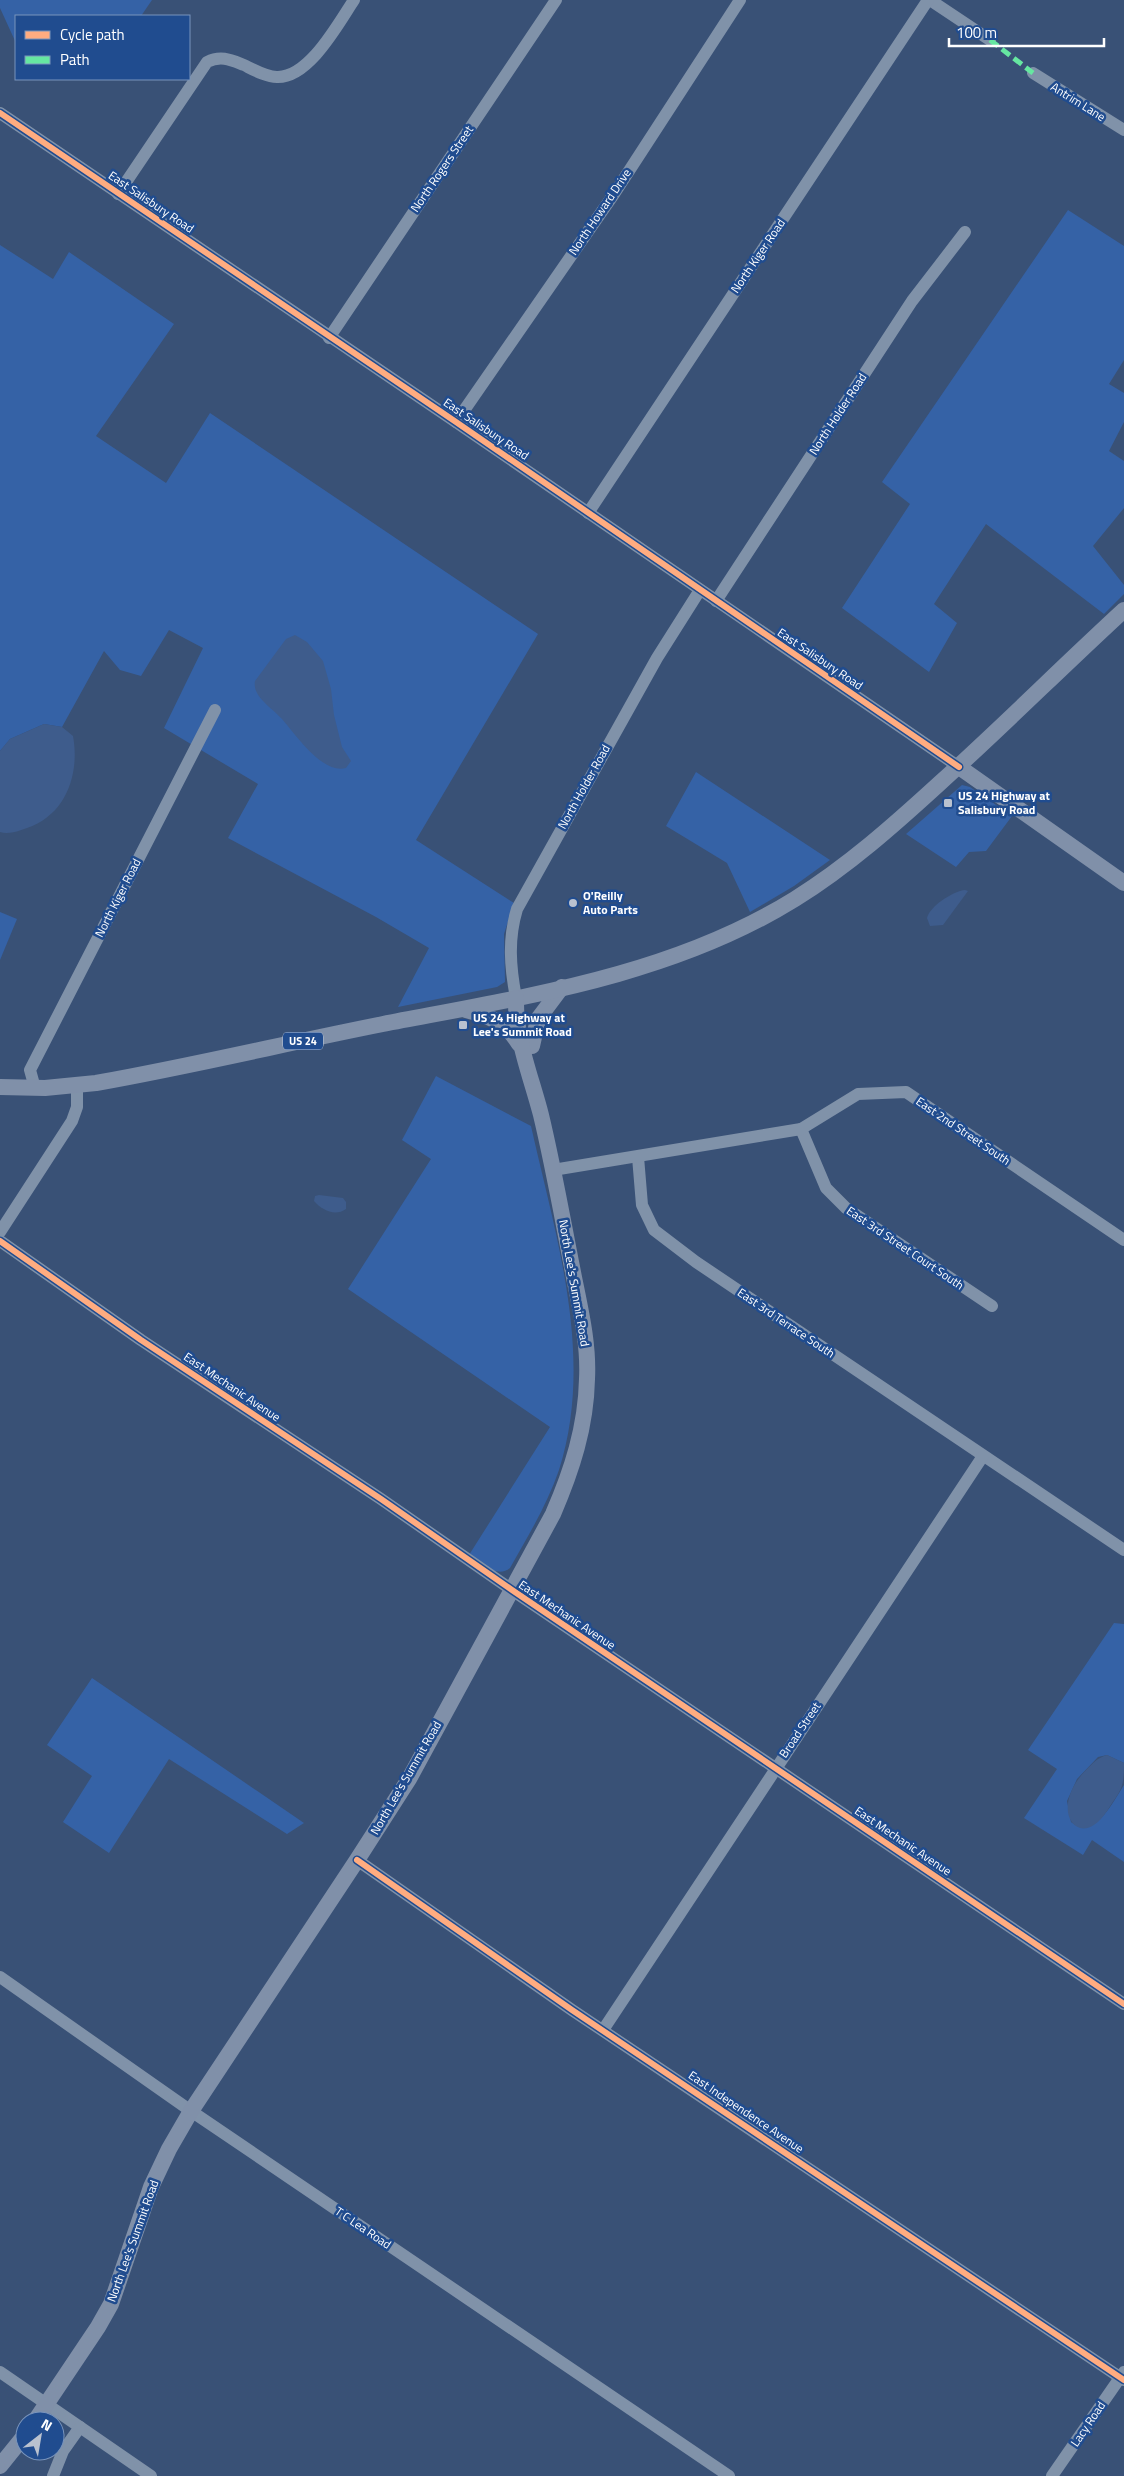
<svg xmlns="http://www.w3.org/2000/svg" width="1124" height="2476" font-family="'Titillium Web',sans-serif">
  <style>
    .green { fill: #3562a6 }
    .water { fill: #3e5c8c }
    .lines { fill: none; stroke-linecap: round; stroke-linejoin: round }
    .minor { stroke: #8092a9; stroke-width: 12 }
    .major { stroke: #8090a9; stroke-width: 16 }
    .quiet { stroke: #66e7a1; stroke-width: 5; stroke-dasharray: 10 5; stroke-linecap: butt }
    .cycleway-casing { stroke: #204c8f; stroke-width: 9 }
    .cycleway { stroke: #ffac80; stroke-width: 6 }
    .poi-dot { fill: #bac2cf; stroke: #204c8f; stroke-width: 2 }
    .labels { text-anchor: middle; stroke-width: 5; stroke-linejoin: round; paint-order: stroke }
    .shield { fill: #204c8f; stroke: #bcc9dd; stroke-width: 1 }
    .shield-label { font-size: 11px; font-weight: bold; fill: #fff }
    .street-label { font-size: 12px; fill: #fff; stroke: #204c8f }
    .poi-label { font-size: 12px; font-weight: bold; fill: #fff; stroke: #204c8f; text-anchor: start }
  </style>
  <rect width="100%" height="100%" fill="#395176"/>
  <g class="green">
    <polygon points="0,0 152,0 141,16 16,16 16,43 0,8"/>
    <polygon points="1068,210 1124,246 1124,360 1109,384 1124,393 1124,422 1109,451 1124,461 1124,508 1093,546 1124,585 1124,594 1104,614 986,524 934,604 957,623 929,672 842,608 910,504 882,482"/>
    <polygon points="0,245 53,279 69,252 174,324 96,436 166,483 210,413 538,634 416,840 514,903 504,934 505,982 497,987 398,1007 429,948 376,917 228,838 258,784 164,728 203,648 169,630 141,676 120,670 104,651 62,727 44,724 10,739 0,751"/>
    <polygon points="696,772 830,860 794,886 750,912 727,863 666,826"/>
    <polygon points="962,785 970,787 1012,816 986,851 969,852 956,867 906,834"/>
    <polygon points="0,912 17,919 0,960"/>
    <path d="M436 1076 531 1126C556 1238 595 1357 559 1470 547 1505 528 1536 510 1568 497 1579 481 1563 469 1555L550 1427 348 1289 431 1159 402 1140Z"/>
    <path d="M1114 1623 1124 1624V1763L1107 1755 1098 1757 1077 1779 1067 1801 1071 1822C1095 1840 1113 1802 1124 1785V1862L1092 1840 1083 1855 1024 1818 1057 1769 1028 1750Z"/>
    <polygon points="92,1678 304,1823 287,1834 169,1759 109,1853 63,1822 92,1776 47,1745"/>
  </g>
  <g class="water">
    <path d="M295 635 307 642 323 661 331 689 334 715 342 747 351 761 346 768C322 775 294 732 281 718 271 707 252 696 255 681L286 639Z"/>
    <path d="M44 724 62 727 73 736C80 774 66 815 27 828 18 831 9 835 0 832V751L10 739Z"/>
    <path d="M965 890 968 891 943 925 930 926 927 918C929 907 953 891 965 890Z"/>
    <path d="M319 1195 343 1198 346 1202V1209C335 1217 322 1210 314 1201L315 1196Z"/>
    <path d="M1107 1755 1124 1763C1124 1790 1121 1789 1107 1811 1080 1853 1046 1811 1086 1770 1093 1763 1097 1758 1107 1755Z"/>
  </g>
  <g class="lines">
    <g class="minor">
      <polyline points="930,0 990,40"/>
      <polyline points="1033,73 1124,130"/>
      <polyline points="0,113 456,422 959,767"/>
      <path d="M118 194 207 62C221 55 231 60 244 65 254 70 266 77 277 77 309 78 338 24 354 0"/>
      <polyline points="329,338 556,0"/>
      <polyline points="456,422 614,194 740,0"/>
      <polyline points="588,513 928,0"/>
      <polyline points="716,601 912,301 965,232"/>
      <path d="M516 998C510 966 508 939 517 909L657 658 700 590"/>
      <polyline points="35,1088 30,1070 215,710"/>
      <polyline points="801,1129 826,1188 846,1208 992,1306"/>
      <polyline points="638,1157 642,1205 654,1230 696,1262 1124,1550"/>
      <polyline points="553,1170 801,1129 858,1094 906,1092 1124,1240"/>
      <polyline points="0,1232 72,1121 77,1107 77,1085"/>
      <polyline points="0,1241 141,1340 381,1499 512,1590 1124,2004"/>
      <polyline points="357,1860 572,2010 1124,2380"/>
      <polyline points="0,1977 191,2111 729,2476"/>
      <polyline points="603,2030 983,1456"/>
      <polyline points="0,2372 151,2476"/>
      <polyline points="53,2476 63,2451 80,2427"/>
      <polyline points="1052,2476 1124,2372"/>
    </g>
    <g class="major">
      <polyline points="959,767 1124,883"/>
      <path d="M466 1010C489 1016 506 1022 519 1044"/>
      <polyline points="532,1046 538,1019 562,987"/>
      <path d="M0 1087 45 1088 96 1083C192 1066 287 1043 383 1024 523 997 671 976 795 899 848 866 894 825 941 782 1003 726 1062 667 1124 610"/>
      <path d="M35 2421 98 2327 111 2304 151 2187 169 2149 191 2111 357 1860 409 1779 553 1514C572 1470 586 1427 587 1379 589 1341 579 1304 572 1267 562 1216 553 1165 541 1115 531 1076 515 1039 516 998"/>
      <polyline points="0,2466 25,2435"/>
    </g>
    <polyline class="quiet" points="990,40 1033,73"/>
    <g class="cycleway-casing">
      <g id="cycleway">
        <polyline points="0,113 456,422 959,767"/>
        <polyline points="0,1241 141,1340 381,1499 512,1590 1124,2004"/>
        <polyline points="357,1860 572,2010 1124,2380"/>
      </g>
    </g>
    <use href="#cycleway" class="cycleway"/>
  </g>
  <g class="poi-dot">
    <rect x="943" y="798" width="10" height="10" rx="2.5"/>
    <circle cx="573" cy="903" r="5"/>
    <rect x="458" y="1020" width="10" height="10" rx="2.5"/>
  </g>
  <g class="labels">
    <rect class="shield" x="283" y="1032.5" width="40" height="17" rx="4"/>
    <g class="shield-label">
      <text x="303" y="1045">US 24</text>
    </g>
    <g class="street-label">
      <text transform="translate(1078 102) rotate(32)" y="4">Antrim Lane</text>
      <text transform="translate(442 169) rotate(-56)" y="4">North Rogers Street</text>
      <text transform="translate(151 202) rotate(34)" y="4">East Salisbury Road</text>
      <text transform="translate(600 212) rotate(-56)" y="4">North Howard Drive</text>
      <text transform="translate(758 256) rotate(-56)" y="4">North Kiger Road</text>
      <text transform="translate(838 414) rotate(-57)" y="4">North Holder Road</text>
      <text transform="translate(486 429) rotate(34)" y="4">East Salisbury Road</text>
      <text transform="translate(820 659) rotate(34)" y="4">East Salisbury Road</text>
      <text transform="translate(584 787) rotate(-61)" y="4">North Holder Road</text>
      <text transform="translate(118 898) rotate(-63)" y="4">North Kiger Road</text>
      <text transform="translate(963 1131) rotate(34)" y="4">East 2nd Street South</text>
      <text transform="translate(905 1248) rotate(34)" y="4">East 3rd Street Court South</text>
      <text transform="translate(574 1283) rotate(80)" y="4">North Lee's Summit Road</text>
      <text transform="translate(786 1323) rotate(34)" y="4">East 3rd Terrace South</text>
      <text transform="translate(232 1387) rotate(34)" y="4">East Mechanic Avenue</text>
      <text transform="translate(567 1615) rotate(34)" y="4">East Mechanic Avenue</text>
      <text transform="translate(800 1730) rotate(-56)" y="4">Broad Street</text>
      <text transform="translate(406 1778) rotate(-60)" y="4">North Lee's Summit Road</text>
      <text transform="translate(903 1841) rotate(34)" y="4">East Mechanic Avenue</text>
      <text transform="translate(746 2112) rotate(34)" y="4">East Independence Avenue</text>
      <text transform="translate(363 2228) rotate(34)" y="4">T C Lea Road</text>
      <text transform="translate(133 2241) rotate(-70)" y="4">North Lee's Summit Road</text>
      <text transform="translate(1088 2424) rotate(-56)" y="4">Lacy Road</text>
    </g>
    <g class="poi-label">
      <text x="958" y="800">US 24 Highway at<tspan x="958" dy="14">Salisbury Road</tspan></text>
      <text x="583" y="900">O'Reilly<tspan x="583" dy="14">Auto Parts</tspan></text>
      <text x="473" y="1022">US 24 Highway at<tspan x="473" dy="14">Lee's Summit Road</tspan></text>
    </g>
  </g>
  <rect x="15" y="15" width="175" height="65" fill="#204c8f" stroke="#7994bc"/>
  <rect x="25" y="31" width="25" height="8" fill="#ffac80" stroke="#7994bc"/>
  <text x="60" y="40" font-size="15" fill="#ffffff">Cycle path</text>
  <rect x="25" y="56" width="25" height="8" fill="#66e7a1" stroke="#7994bc"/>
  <text x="60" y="65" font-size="15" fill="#ffffff">Path</text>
  <g transform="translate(40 2436) rotate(31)"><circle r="24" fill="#204c8f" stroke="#7994bc"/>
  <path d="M0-4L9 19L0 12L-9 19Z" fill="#bac2cf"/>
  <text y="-8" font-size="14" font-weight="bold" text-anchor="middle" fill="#ffffff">N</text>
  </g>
  <path d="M949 38v8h155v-8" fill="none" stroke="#ffffff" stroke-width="2.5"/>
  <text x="956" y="38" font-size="15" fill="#ffffff" stroke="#204c8f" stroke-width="4" paint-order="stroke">100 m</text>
</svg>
